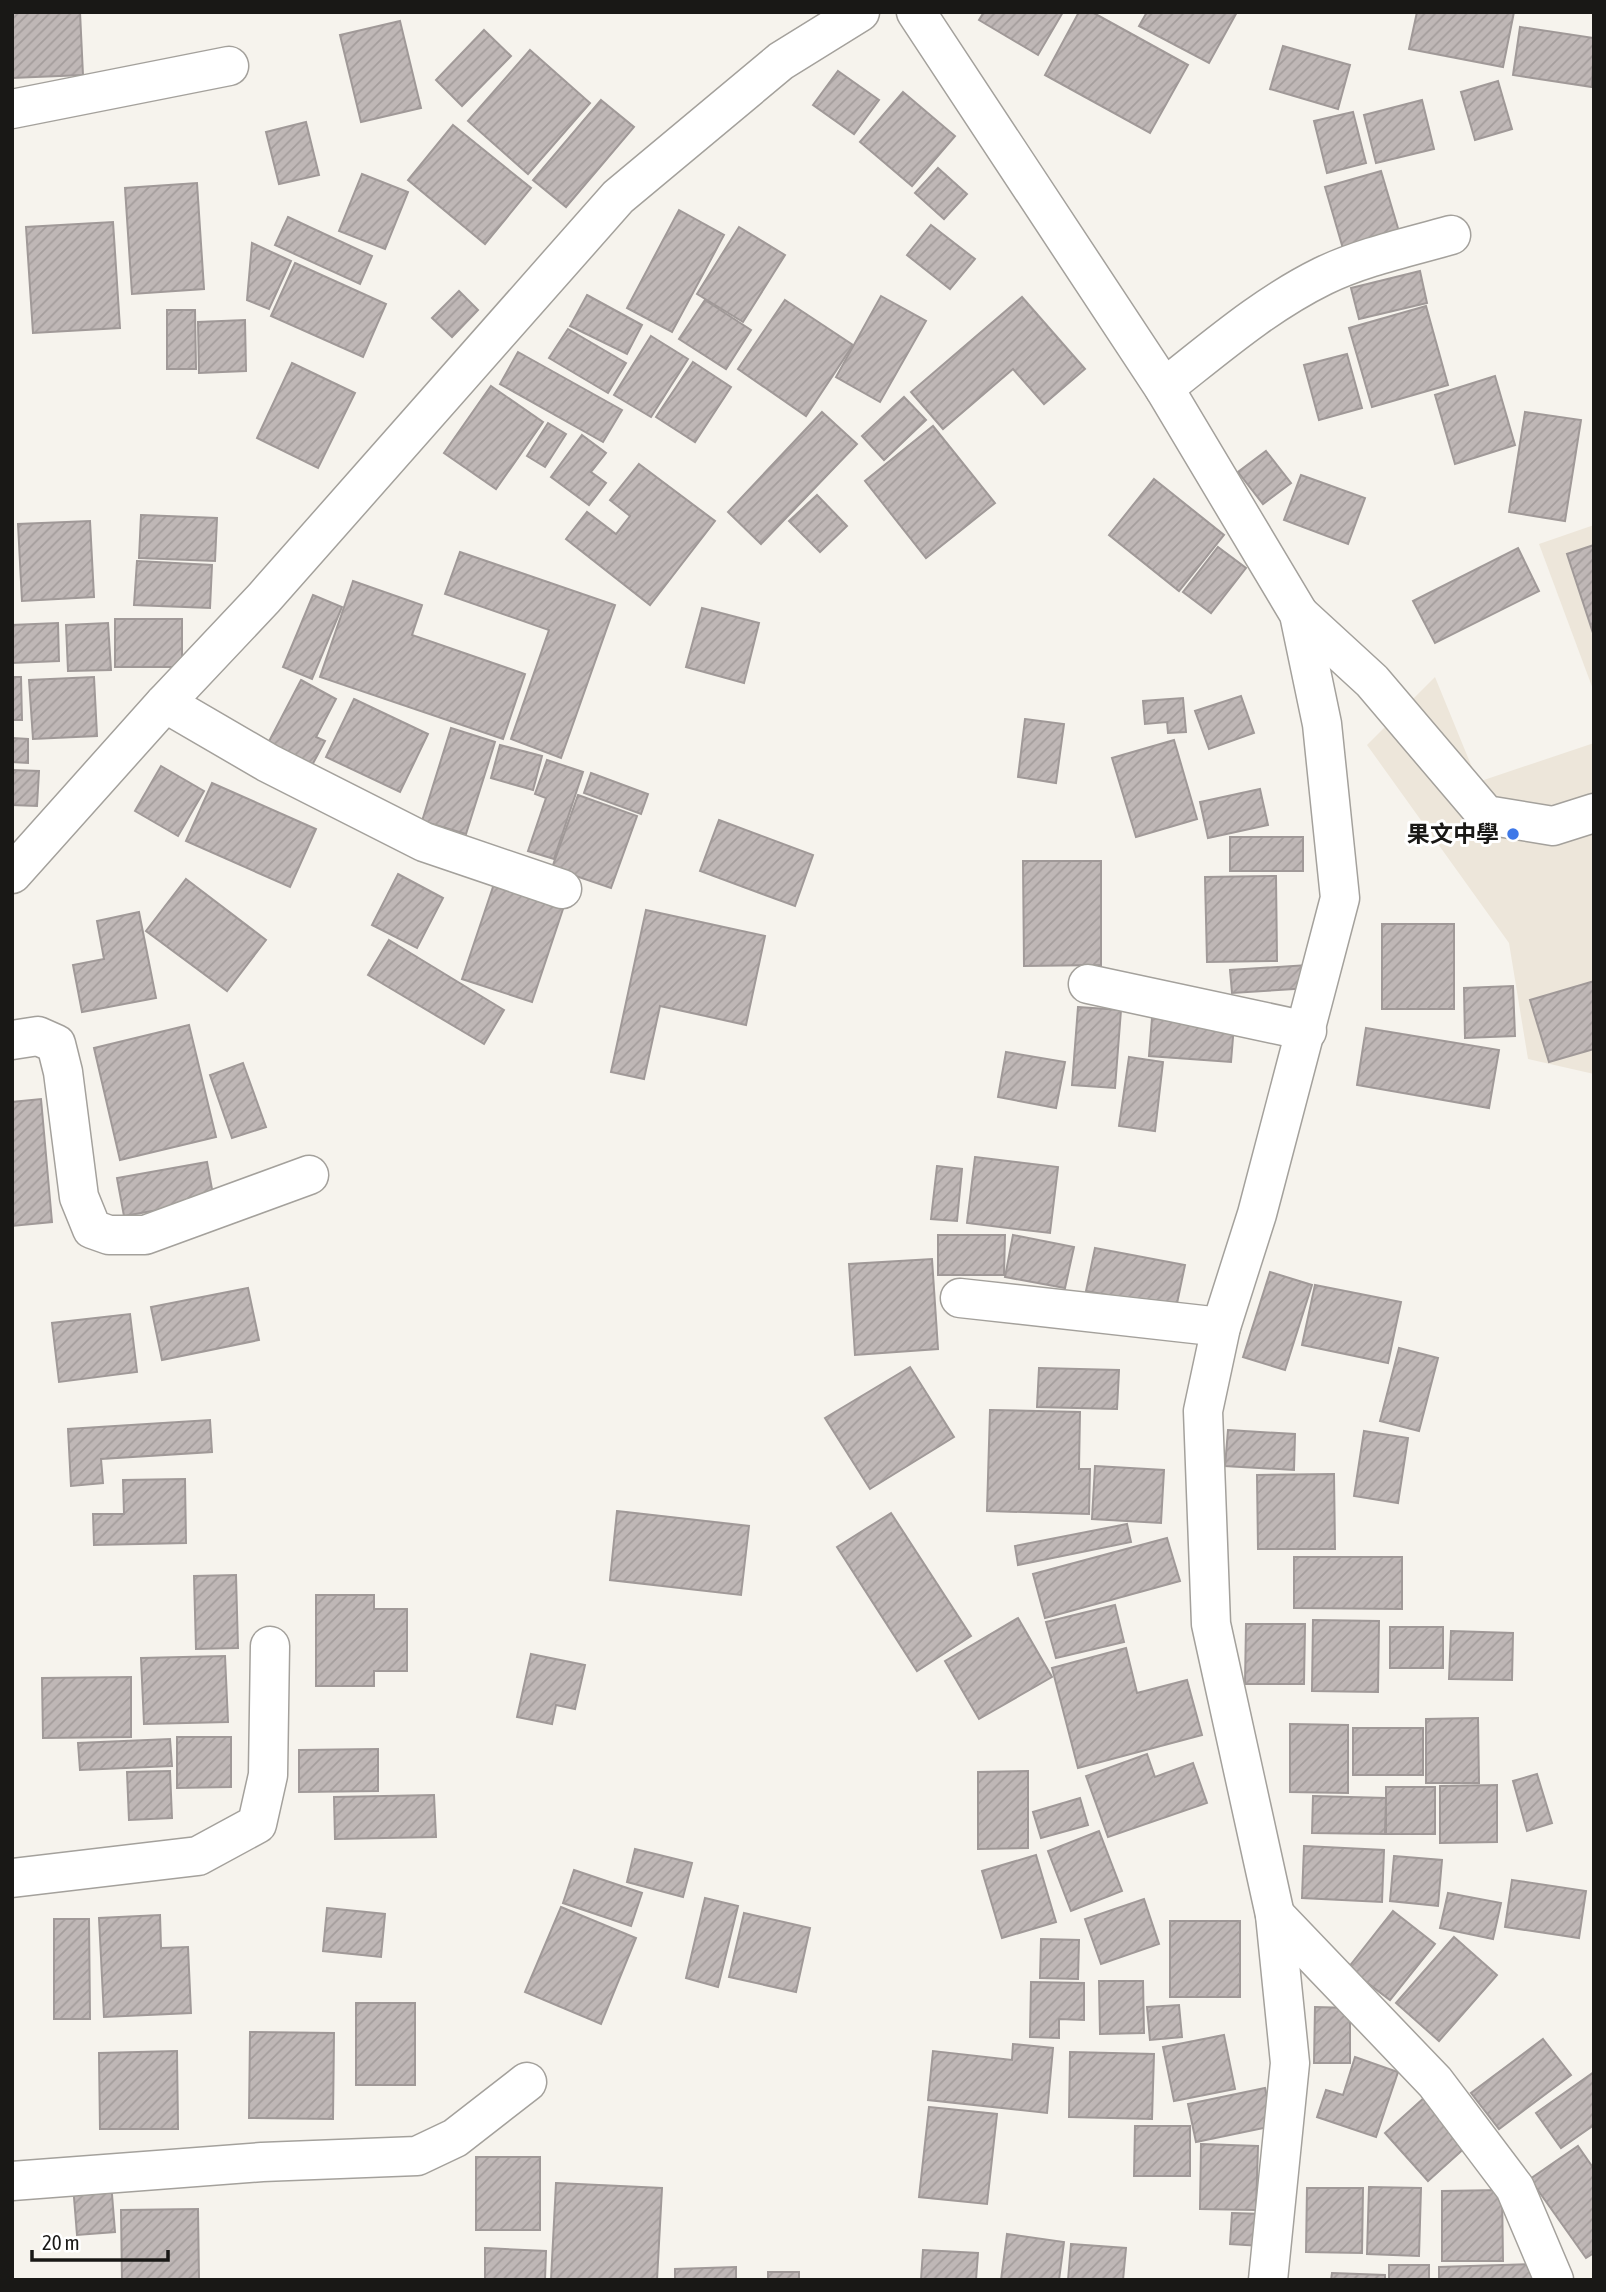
<svg xmlns="http://www.w3.org/2000/svg" width="1606" height="2292" font-family="'Asap Condensed','Noto Sans SC',sans-serif">
  <style>
    .built { fill: #ede6da }
    .building { fill: url(#building-hatch); stroke: #a09998; stroke-width: 2 }
    .lines { fill: none; stroke-linecap: round; stroke-linejoin: round }
    .minor-casing { stroke: #a4a19c; stroke-width: 41 }
    .minor { stroke: #fff; stroke-width: 38 }
    .poi-dot { fill: #3e78e8; stroke: #fff; stroke-width: 2.5 }
    .labels { text-anchor: middle; stroke-width: 6; stroke-linejoin: round; paint-order: stroke }
    .poi-label { font-size: 23px; font-weight: bold; fill: #191816; stroke: #fff; text-anchor: end }
  </style>
  <defs>
    <pattern id="building-hatch" width="6" height="6" patternUnits="userSpaceOnUse" patternTransform="scale(1.75)"><rect width="6" height="6" fill="#bfb7b6"/><path d="M-1 1l2-2M0 6l6-6M5 7l2-2" fill="none" stroke="#a49d9c"/></pattern>
  </defs>
  <rect width="100%" height="100%" fill="#f6f3ed"/>
  <g class="built">
    <polygon points="1594,525 1594,692 1539,544"/>
    <polygon points="1435,677 1478,782 1594,743 1594,1074 1528,1059 1509,943 1367,745"/>
  </g>
  <g class="building">
    <polygon points="12,12 80,12 83,75 12,78"/>
    <polygon points="984,12 1063,12 1038,55 979,20"/>
    <polygon points="1079,12 1092,12 1188,65 1150,133 1045,75"/>
    <polygon points="1147,12 1237,12 1209,63 1139,26"/>
    <polygon points="1417,12 1514,12 1503,67 1409,49"/>
    <polygon points="400,21 421,108 361,122 340,35"/>
    <polygon points="1520,27 1594,38 1592,87 1513,75"/>
    <polygon points="484,30 511,56 462,106 436,80"/>
    <polygon points="1283,46 1350,65 1338,109 1270,89"/>
    <polygon points="530,50 590,103 528,174 468,121"/>
    <polygon points="838,71 879,100 854,134 813,105"/>
    <polygon points="1498,81 1512,129 1475,140 1461,92"/>
    <polygon points="903,92 955,136 912,186 860,142"/>
    <polygon points="601,100 634,127 566,207 533,180"/>
    <polygon points="1422,100 1434,149 1376,163 1364,115"/>
    <polygon points="1353,112 1366,163 1327,173 1314,121"/>
    <polygon points="306,122 319,175 279,184 266,132"/>
    <polygon points="453,125 531,188 485,244 408,180"/>
    <polygon points="938,168 967,194 944,219 915,193"/>
    <polygon points="1381,171 1400,235 1344,252 1325,187"/>
    <polygon points="362,174 408,192 385,249 339,231"/>
    <polygon points="197,183 204,289 132,294 125,188"/>
    <polygon points="679,210 724,235 672,332 627,308"/>
    <polygon points="288,217 372,256 360,284 275,245"/>
    <polygon points="113,222 120,328 33,333 26,227"/>
    <polygon points="931,225 975,259 950,289 907,255"/>
    <polygon points="739,227 785,255 743,322 697,294"/>
    <polygon points="252,243 291,261 269,309 247,300"/>
    <polygon points="295,263 386,304 363,357 271,316"/>
    <polygon points="1420,271 1427,303 1359,319 1351,288"/>
    <polygon points="459,291 478,310 452,337 432,318"/>
    <polygon points="587,295 642,325 627,354 570,326"/>
    <polygon points="881,296 926,321 880,402 836,377"/>
    <polygon points="1022,297 1085,369 1044,404 1013,369 943,429 911,392"/>
    <polygon points="705,300 751,330 726,369 679,339"/>
    <polygon points="785,300 853,345 806,416 738,369"/>
    <polygon points="1426,306 1448,385 1372,407 1349,328"/>
    <polygon points="167,310 195,310 196,369 167,369"/>
    <polygon points="245,320 246,371 199,373 198,322"/>
    <polygon points="568,329 626,363 608,393 549,358"/>
    <polygon points="651,336 688,359 651,417 614,395"/>
    <polygon points="518,352 622,410 603,442 500,384"/>
    <polygon points="1347,354 1362,408 1319,420 1304,365"/>
    <polygon points="693,362 731,387 695,442 656,417"/>
    <polygon points="292,363 355,393 318,468 257,438"/>
    <polygon points="1495,376 1515,445 1455,464 1435,395"/>
    <polygon points="491,386 543,422 496,489 444,453"/>
    <polygon points="904,397 926,420 884,460 862,436"/>
    <polygon points="822,412 857,444 761,544 728,512"/>
    <polygon points="1525,412 1581,420 1565,521 1509,512"/>
    <polygon points="548,423 566,434 545,467 527,456"/>
    <polygon points="933,426 995,503 926,558 865,481"/>
    <polygon points="582,435 606,453 591,472 606,483 589,505 551,477"/>
    <polygon points="1266,451 1291,483 1263,504 1238,472"/>
    <polygon points="639,464 715,521 650,605 566,539 587,512 616,534 630,516 610,500"/>
    <polygon points="1301,475 1365,498 1348,544 1284,520"/>
    <polygon points="1154,479 1224,535 1179,591 1109,535"/>
    <polygon points="817,495 847,526 820,552 789,521"/>
    <polygon points="141,515 217,518 215,561 139,558"/>
    <polygon points="90,521 94,597 22,601 18,524"/>
    <polygon points="1594,545 1594,636 1567,554"/>
    <polygon points="1218,547 1246,568 1211,613 1183,592"/>
    <polygon points="1518,548 1539,591 1435,643 1413,601"/>
    <polygon points="460,552 615,605 561,758 511,739 549,630 445,594"/>
    <polygon points="137,561 212,565 210,608 134,605"/>
    <polygon points="353,581 422,605 412,635 525,674 503,739 320,677"/>
    <polygon points="313,595 342,607 312,679 283,667"/>
    <polygon points="702,608 759,623 744,683 686,667"/>
    <rect x="115" y="619" width="67" height="48"/>
    <polygon points="58,623 59,661 12,663 12,625"/>
    <polygon points="108,623 111,670 68,671 66,625"/>
    <polygon points="12,677 21,677 22,720 12,720"/>
    <polygon points="94,677 97,736 33,739 29,680"/>
    <polygon points="301,680 336,699 316,737 325,741 310,769 266,747"/>
    <polygon points="1241,696 1254,733 1209,749 1195,711"/>
    <polygon points="1183,698 1186,732 1168,733 1167,722 1145,724 1143,701"/>
    <polygon points="354,699 428,734 400,792 326,757"/>
    <polygon points="1025,719 1064,724 1056,783 1018,777"/>
    <polygon points="451,728 495,742 466,834 422,821"/>
    <polygon points="12,738 28,739 28,763 12,762"/>
    <polygon points="1174,740 1197,819 1136,837 1112,758"/>
    <polygon points="500,745 542,756 533,790 491,778"/>
    <polygon points="547,760 583,772 554,859 528,851 546,798 535,794"/>
    <polygon points="161,766 204,791 178,836 135,811"/>
    <polygon points="12,770 39,771 37,806 12,805"/>
    <polygon points="591,773 648,794 641,814 584,793"/>
    <polygon points="212,783 316,829 290,887 186,841"/>
    <polygon points="1260,789 1268,825 1208,838 1200,802"/>
    <polygon points="578,795 637,816 611,888 552,868"/>
    <polygon points="719,820 813,855 795,906 700,871"/>
    <rect x="1230" y="837" width="73" height="34"/>
    <polygon points="1023,861 1101,861 1101,965 1024,966"/>
    <polygon points="398,874 443,898 417,948 372,925"/>
    <polygon points="1276,876 1277,961 1207,962 1205,877"/>
    <polygon points="186,879 266,940 227,991 146,931"/>
    <polygon points="495,881 565,903 532,1002 462,979"/>
    <polygon points="646,910 765,936 746,1025 660,1006 644,1079 611,1072"/>
    <polygon points="139,912 156,998 82,1012 73,965 104,959 97,921"/>
    <rect x="1382" y="924" width="72" height="85"/>
    <polygon points="389,940 504,1010 484,1044 368,975"/>
    <polygon points="1308,965 1310,988 1232,993 1230,970"/>
    <polygon points="1594,981 1594,1049 1549,1062 1530,1000"/>
    <polygon points="1513,986 1515,1036 1465,1038 1464,988"/>
    <polygon points="1078,1007 1121,1010 1115,1088 1072,1085"/>
    <polygon points="1152,1018 1234,1025 1231,1062 1149,1056"/>
    <polygon points="189,1025 216,1137 120,1160 94,1048"/>
    <polygon points="1366,1028 1499,1050 1489,1108 1357,1085"/>
    <polygon points="1006,1052 1065,1062 1056,1108 998,1097"/>
    <polygon points="1129,1057 1163,1062 1155,1131 1119,1126"/>
    <polygon points="243,1063 266,1127 232,1138 210,1075"/>
    <polygon points="41,1099 52,1222 12,1226 12,1102"/>
    <polygon points="975,1157 1058,1167 1050,1233 967,1223"/>
    <polygon points="207,1162 214,1200 124,1216 117,1178"/>
    <polygon points="937,1166 962,1169 957,1221 931,1219"/>
    <polygon points="938,1235 1005,1235 1004,1275 938,1275"/>
    <polygon points="1013,1235 1074,1247 1065,1288 1005,1277"/>
    <polygon points="1095,1248 1185,1265 1176,1308 1086,1291"/>
    <polygon points="932,1259 938,1349 855,1355 849,1264"/>
    <polygon points="1270,1272 1312,1285 1285,1370 1243,1357"/>
    <polygon points="1315,1285 1401,1302 1388,1363 1302,1345"/>
    <polygon points="248,1288 259,1340 162,1360 151,1307"/>
    <polygon points="130,1314 137,1372 59,1382 52,1323"/>
    <polygon points="1399,1348 1438,1358 1419,1431 1380,1421"/>
    <polygon points="910,1367 954,1437 870,1489 825,1418"/>
    <polygon points="1039,1368 1119,1370 1117,1409 1037,1407"/>
    <polygon points="990,1410 1080,1412 1079,1469 1090,1469 1089,1514 987,1511"/>
    <polygon points="210,1420 212,1452 101,1459 103,1483 71,1486 68,1429"/>
    <polygon points="1228,1430 1295,1434 1294,1470 1225,1466"/>
    <polygon points="1364,1431 1408,1438 1398,1503 1354,1496"/>
    <polygon points="1095,1466 1164,1470 1161,1523 1092,1519"/>
    <polygon points="1334,1474 1335,1549 1258,1549 1257,1475"/>
    <polygon points="185,1479 186,1543 94,1545 93,1514 124,1514 123,1480"/>
    <polygon points="617,1511 749,1526 741,1595 610,1580"/>
    <polygon points="891,1513 971,1636 917,1671 837,1547"/>
    <polygon points="1127,1524 1131,1542 1018,1565 1015,1546"/>
    <polygon points="1167,1538 1180,1581 1045,1618 1033,1574"/>
    <polygon points="1294,1557 1402,1557 1402,1609 1294,1608"/>
    <polygon points="236,1575 238,1648 196,1649 194,1576"/>
    <polygon points="316,1595 374,1595 374,1609 407,1609 407,1671 374,1671 374,1686 316,1686"/>
    <polygon points="1115,1605 1124,1642 1056,1658 1046,1622"/>
    <polygon points="1018,1618 1052,1677 979,1719 945,1661"/>
    <polygon points="1313,1620 1379,1621 1378,1692 1312,1691"/>
    <polygon points="1246,1624 1305,1624 1304,1684 1245,1684"/>
    <rect x="1390" y="1627" width="53" height="41"/>
    <polygon points="1451,1631 1513,1633 1512,1680 1449,1679"/>
    <polygon points="1126,1648 1137,1693 1187,1680 1202,1735 1078,1768 1052,1668"/>
    <polygon points="531,1654 585,1665 575,1709 556,1705 552,1724 517,1717"/>
    <polygon points="225,1656 228,1722 144,1724 141,1658"/>
    <polygon points="131,1677 131,1737 43,1738 42,1678"/>
    <polygon points="1478,1718 1479,1783 1426,1783 1426,1719"/>
    <polygon points="1290,1724 1348,1725 1348,1793 1290,1792"/>
    <rect x="1353" y="1728" width="70" height="47"/>
    <polygon points="177,1737 231,1737 231,1787 177,1788"/>
    <polygon points="170,1739 172,1766 80,1770 78,1743"/>
    <polygon points="378,1749 378,1791 299,1792 299,1750"/>
    <polygon points="1147,1754 1155,1777 1193,1763 1207,1803 1108,1837 1086,1776"/>
    <polygon points="170,1771 172,1818 129,1820 127,1772"/>
    <polygon points="1028,1771 1028,1848 978,1849 978,1772"/>
    <polygon points="1537,1774 1552,1823 1527,1831 1513,1781"/>
    <polygon points="1497,1785 1497,1842 1440,1843 1440,1786"/>
    <rect x="1386" y="1787" width="49" height="47"/>
    <polygon points="434,1795 436,1837 335,1839 334,1797"/>
    <polygon points="1313,1796 1386,1798 1385,1834 1312,1833"/>
    <polygon points="1080,1798 1088,1825 1041,1838 1033,1812"/>
    <polygon points="1099,1831 1122,1891 1071,1911 1048,1851"/>
    <polygon points="1304,1846 1384,1850 1382,1902 1302,1898"/>
    <polygon points="635,1849 692,1863 683,1897 627,1882"/>
    <polygon points="1036,1855 1056,1922 1002,1938 982,1871"/>
    <polygon points="1394,1856 1442,1860 1438,1906 1390,1901"/>
    <polygon points="574,1870 642,1893 631,1926 563,1903"/>
    <polygon points="1512,1880 1586,1891 1579,1938 1505,1927"/>
    <polygon points="1448,1893 1501,1903 1493,1939 1440,1928"/>
    <polygon points="705,1898 738,1906 718,1987 686,1978"/>
    <polygon points="1144,1899 1159,1944 1101,1964 1085,1919"/>
    <polygon points="561,1907 636,1938 601,2024 525,1992"/>
    <polygon points="327,1908 385,1914 381,1957 323,1951"/>
    <polygon points="1393,1911 1435,1944 1390,2000 1348,1968"/>
    <polygon points="744,1913 810,1928 796,1992 729,1977"/>
    <polygon points="160,1915 161,1948 188,1947 191,2013 104,2017 99,1918"/>
    <polygon points="54,1919 89,1919 90,2019 54,2019"/>
    <rect x="1170" y="1921" width="70" height="76"/>
    <polygon points="1454,1937 1497,1975 1439,2041 1396,2003"/>
    <polygon points="1041,1939 1079,1940 1078,1979 1040,1978"/>
    <polygon points="1099,1981 1143,1981 1144,2033 1100,2034"/>
    <polygon points="1031,1982 1084,1983 1084,2020 1059,2019 1059,2038 1030,2037"/>
    <rect x="356" y="2003" width="59" height="82"/>
    <polygon points="1179,2005 1182,2037 1150,2040 1147,2007"/>
    <polygon points="1315,2007 1350,2008 1350,2063 1314,2063"/>
    <polygon points="250,2032 334,2033 333,2119 249,2118"/>
    <polygon points="1224,2035 1235,2089 1174,2101 1163,2047"/>
    <polygon points="1543,2039 1571,2075 1499,2129 1471,2093"/>
    <polygon points="1013,2044 1053,2048 1047,2113 928,2100 933,2051 1012,2060"/>
    <polygon points="177,2051 178,2129 100,2129 99,2053"/>
    <polygon points="1070,2052 1154,2054 1152,2119 1069,2117"/>
    <polygon points="1355,2057 1398,2072 1376,2137 1317,2117 1326,2090 1343,2095"/>
    <polygon points="1594,2072 1594,2125 1561,2148 1536,2113"/>
    <polygon points="1265,2088 1273,2126 1196,2142 1188,2104"/>
    <polygon points="1425,2097 1468,2145 1428,2181 1385,2133"/>
    <polygon points="929,2107 997,2114 987,2204 919,2197"/>
    <polygon points="1135,2126 1190,2126 1190,2176 1134,2176"/>
    <polygon points="1201,2144 1258,2146 1256,2210 1200,2209"/>
    <polygon points="1578,2146 1594,2169 1594,2253 1586,2258 1530,2179"/>
    <rect x="476" y="2157" width="64" height="73"/>
    <polygon points="111,2182 115,2232 77,2235 73,2185"/>
    <polygon points="556,2183 662,2188 657,2280 551,2280"/>
    <polygon points="1369,2187 1421,2188 1419,2256 1367,2254"/>
    <polygon points="1307,2188 1363,2188 1362,2253 1306,2252"/>
    <polygon points="1502,2190 1503,2261 1442,2261 1442,2191"/>
    <polygon points="198,2209 199,2280 122,2280 121,2210"/>
    <polygon points="1232,2213 1263,2214 1261,2246 1230,2244"/>
    <polygon points="1007,2234 1064,2242 1059,2280 1001,2280"/>
    <polygon points="1071,2244 1126,2248 1123,2280 1068,2280"/>
    <polygon points="485,2248 546,2251 545,2280 485,2280"/>
    <polygon points="923,2250 978,2253 976,2280 921,2280"/>
    <polygon points="1532,2264 1532,2280 1439,2280 1439,2267"/>
    <rect x="1389" y="2265" width="40" height="15"/>
    <polygon points="736,2267 736,2280 675,2280 675,2269"/>
    <rect x="768" y="2272" width="31" height="8"/>
    <polygon points="1332,2273 1385,2275 1385,2280 1331,2280"/>
  </g>
  <g class="lines">
    <g class="minor-casing">
      <g id="minor">
        <polyline points="916,12 1164,388 1299,614 1322,724 1340,898 1257,1214 1221,1327 1203,1411 1211,1624 1275,1915 1290,2063 1268,2280"/>
        <polyline points="12,109 229,66"/>
        <path d="M1164 388C1215 348 1264 305 1323 276 1362 257 1409 247 1451 235"/>
        <polyline points="1299,614 1372,681 1486,815 1553,826 1594,813"/>
        <polyline points="165,703 268,763 424,842 562,889"/>
        <polyline points="12,874 165,703 264,598 618,197 781,61 860,12"/>
        <polyline points="1088,984 1307,1031"/>
        <polyline points="12,1040 38,1036 56,1044 63,1072 79,1197 92,1229 109,1235 145,1235 309,1175"/>
        <polyline points="960,1298 1221,1327"/>
        <polyline points="12,1878 198,1856 257,1824 268,1775 270,1646"/>
        <polyline points="1275,1915 1435,2082 1515,2188 1554,2280"/>
        <polyline points="12,2181 262,2162 417,2156 455,2138 527,2082"/>
      </g>
    </g>
    <use href="#minor" class="minor"/>
  </g>
  <circle class="poi-dot" cx="1513" cy="834" r="7"/>
  <g class="labels">
    <g class="poi-label">
      <text x="1499" y="842">果文中學</text>
    </g>
  </g>
  <rect width="1606" height="2292" fill="none" stroke="#191816" stroke-width="28"/>
  <path d="M32 2250v10h136v-10" fill="none" stroke="#191816" stroke-width="3.5"/>
  <text x="42" y="2250" font-size="21" fill="#191816" stroke="#ffffff" stroke-width="5" paint-order="stroke">20 m</text>
</svg>
